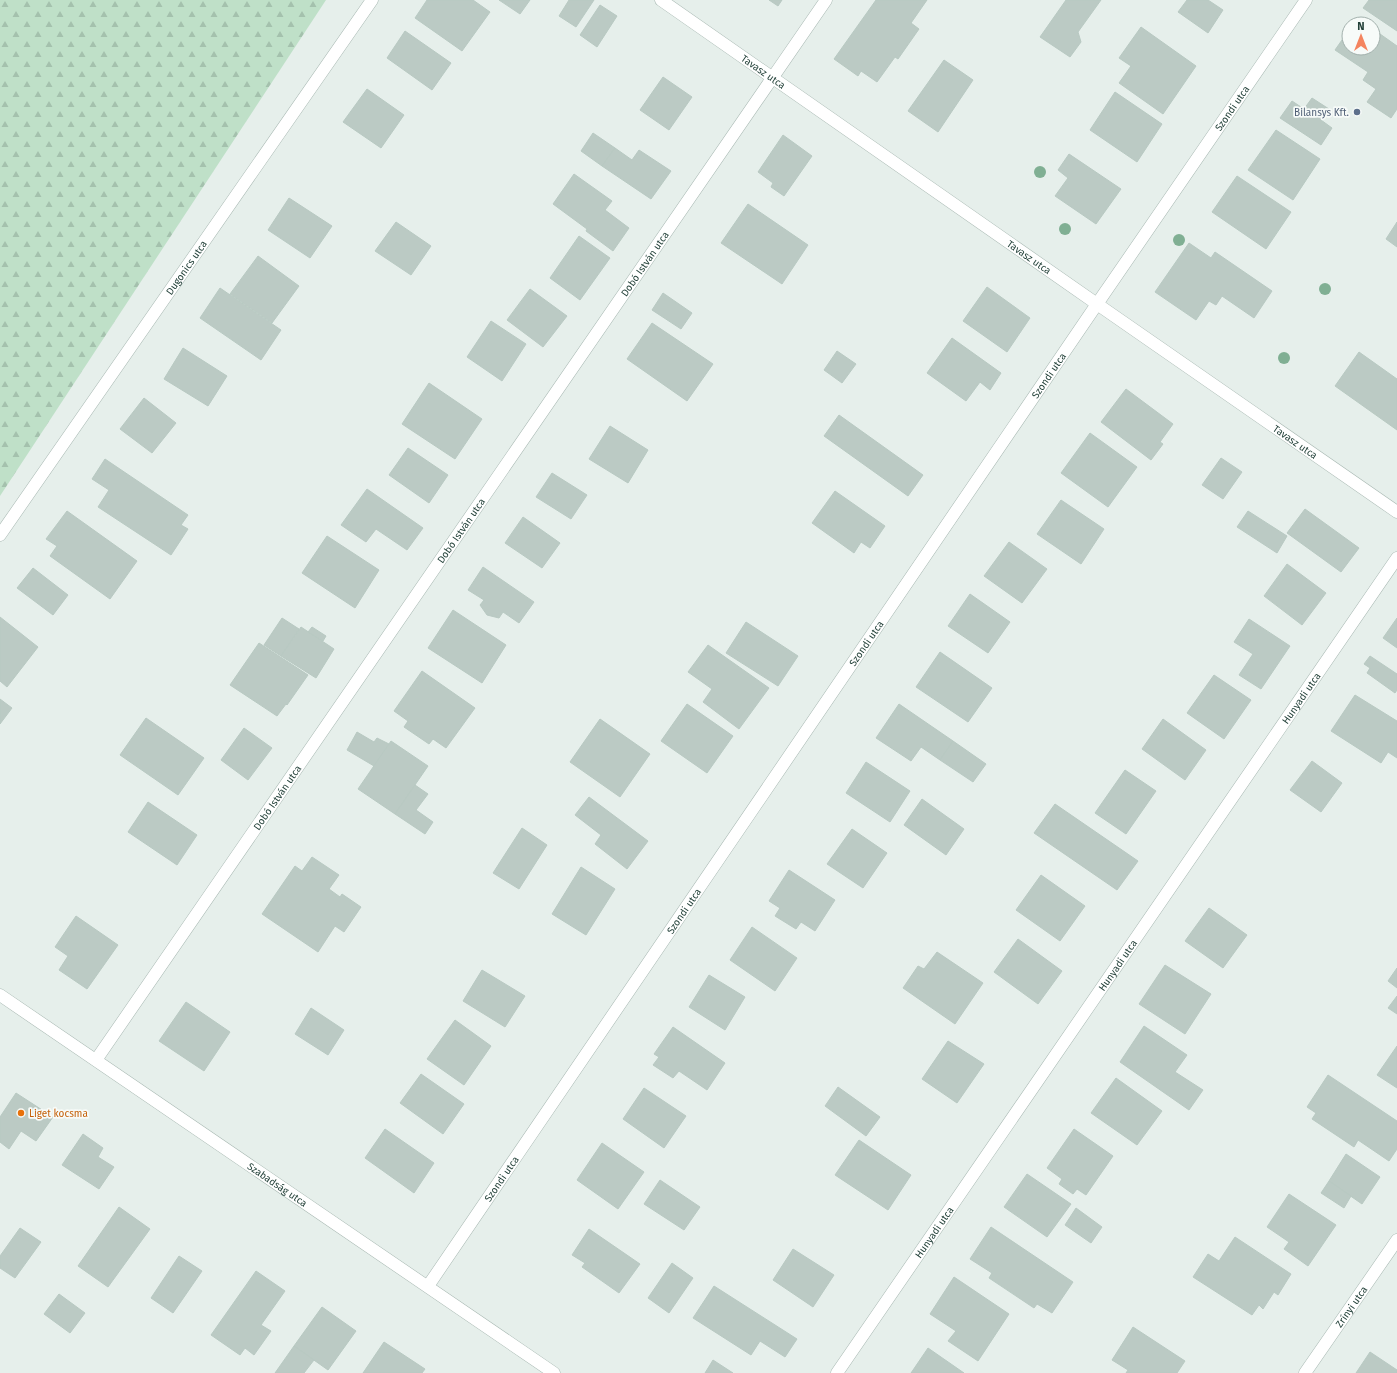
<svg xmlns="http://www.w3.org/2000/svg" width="1397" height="1373" font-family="'Fira Sans',sans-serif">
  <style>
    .forest { fill: url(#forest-firs) }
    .building { fill: #bbcac4; stroke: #b8c9c2 }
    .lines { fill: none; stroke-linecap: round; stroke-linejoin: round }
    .minor-casing { stroke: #a8b8b2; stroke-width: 13 }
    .minor { stroke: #fff; stroke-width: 12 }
    .tree { fill: #80af93 }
    .service-dot { fill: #5c6f8a; stroke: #f7fbf9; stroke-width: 1.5 }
    .food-dot { fill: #e8710a; stroke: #f7fbf9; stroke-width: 1.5 }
    .labels { text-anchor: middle; stroke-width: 3.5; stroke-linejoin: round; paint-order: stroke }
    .street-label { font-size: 10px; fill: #24423a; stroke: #f7fbf9 }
    .service-label { font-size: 10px; fill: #4e5e75; stroke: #f7fbf9; text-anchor: end }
    .food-label { font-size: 10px; fill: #c56008; stroke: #f7fbf9; text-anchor: start }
  </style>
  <defs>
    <pattern id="forest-firs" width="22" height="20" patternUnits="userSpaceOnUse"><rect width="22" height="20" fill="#bfe0c8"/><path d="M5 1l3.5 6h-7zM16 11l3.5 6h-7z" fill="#a4c1ad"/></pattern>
  </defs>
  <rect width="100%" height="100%" fill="#e6efeb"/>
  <polygon class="forest" points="0,0 326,0 0,496"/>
  <g class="building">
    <polygon points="427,0 473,0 490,12 462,51 415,18"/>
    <polygon points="499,0 530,0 520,14"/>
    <polygon points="569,0 594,0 576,27 559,16"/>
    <polygon points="769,0 782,0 778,6"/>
    <polygon points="876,0 927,0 911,23 919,29 898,59 895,57 877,82 861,71 858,76 834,59"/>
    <polygon points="1066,0 1101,0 1078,32 1081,42 1070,57 1040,37"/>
    <polygon points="1187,0 1208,0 1223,10 1208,33 1178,12"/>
    <polygon points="1369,0 1397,0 1397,31 1363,8"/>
    <polygon points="600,5 617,16 597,47 580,35"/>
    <polygon points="1141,27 1196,66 1163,114 1119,83 1131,66 1119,58"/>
    <polygon points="1373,29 1397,46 1397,109 1391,118 1367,102 1376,89 1363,80 1368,72 1335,50 1349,30 1349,48 1373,48"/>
    <polygon points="405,31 451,63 432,90 387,58"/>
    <polygon points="944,60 973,80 938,132 908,111"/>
    <polygon points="663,77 692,97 669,130 640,110"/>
    <polygon points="367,89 404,115 381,148 343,122"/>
    <polygon points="1115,92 1162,124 1137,162 1090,130"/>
    <polygon points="1312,98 1329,109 1321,120 1332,128 1321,145 1280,118 1292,101 1304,109"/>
    <polygon points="1276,130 1320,159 1293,200 1248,170"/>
    <polygon points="593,133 615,148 602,166 581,151"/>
    <polygon points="783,135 812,156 784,196 771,187 773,183 758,172"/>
    <polygon points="615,148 632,160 639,150 671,171 651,199 602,166"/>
    <polygon points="1069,154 1121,189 1096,224 1055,196 1068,178 1058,170"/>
    <polygon points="574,174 612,201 605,210 629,228 613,251 586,231 587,229 553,204"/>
    <polygon points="1237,176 1291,212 1266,249 1212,212"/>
    <polygon points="289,198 332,226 310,258 268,230"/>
    <polygon points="748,204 808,245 782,284 721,243"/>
    <polygon points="396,222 431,246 411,275 375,251"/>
    <polygon points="1397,222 1397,247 1386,239"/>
    <polygon points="579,236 610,258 580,300 550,278"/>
    <polygon points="1189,243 1211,258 1215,252 1272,291 1254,318 1222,296 1216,305 1209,301 1196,320 1155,292"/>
    <polygon points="258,256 299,286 272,323 230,294"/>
    <polygon points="987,287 1030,318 1007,352 963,321"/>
    <polygon points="220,288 281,330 261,360 200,318"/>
    <polygon points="530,289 567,316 543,347 507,320"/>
    <polygon points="663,293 692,313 681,329 652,310"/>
    <polygon points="491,321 526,344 502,381 467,357"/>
    <polygon points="652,323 713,364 687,401 627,359"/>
    <polygon points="952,338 1001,373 990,390 980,382 966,401 927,373"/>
    <polygon points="183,348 227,376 208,406 164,379"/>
    <polygon points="837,351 856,364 842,383 824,370"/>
    <polygon points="1359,352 1397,379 1397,430 1335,386"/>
    <polygon points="429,383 482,419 455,459 402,424"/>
    <polygon points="1126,389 1173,424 1160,442 1163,444 1151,460 1101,422"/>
    <polygon points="144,398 176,423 152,453 120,429"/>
    <polygon points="839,415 923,475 908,496 824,436"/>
    <polygon points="610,426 648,450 628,483 589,459"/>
    <polygon points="1090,433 1137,467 1108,507 1061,473"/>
    <polygon points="408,448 448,475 429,503 389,475"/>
    <polygon points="1221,458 1242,472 1223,499 1202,485"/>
    <polygon points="105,459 188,515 181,525 188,529 171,555 98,507 109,490 92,479"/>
    <polygon points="552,473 587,495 571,519 536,497"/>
    <polygon points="367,489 423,528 407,550 376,529 366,542 341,525"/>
    <polygon points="835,491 885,526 870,548 861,542 854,553 812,523"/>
    <polygon points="1061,500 1104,529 1081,564 1037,534"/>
    <polygon points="1305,509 1359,548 1341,572 1287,533"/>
    <polygon points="67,511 137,561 110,599 50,556 57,546 46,539"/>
    <polygon points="1248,511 1287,536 1277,553 1237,527"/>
    <polygon points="523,517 560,543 542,568 505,543"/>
    <polygon points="327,536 379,570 355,608 302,573"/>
    <polygon points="1009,542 1047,569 1022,603 984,576"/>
    <polygon points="1287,564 1326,593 1302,625 1264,596"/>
    <polygon points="483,567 534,602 519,623 503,612 499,618 487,615 480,605 484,600 468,590"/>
    <polygon points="33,568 68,595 53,615 17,588"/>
    <polygon points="970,594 1010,622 988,653 948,626"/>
    <polygon points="453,610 506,645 482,683 428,648"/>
    <polygon points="0,617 38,647 7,687 0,681"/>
    <polygon points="282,618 299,629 281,656 264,645"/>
    <polygon points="1397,618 1397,648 1383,638"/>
    <polygon points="1249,619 1290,646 1261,689 1239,675 1253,654 1234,642"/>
    <polygon points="746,622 798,656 778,686 726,653"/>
    <polygon points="301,627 334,649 316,678 281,656"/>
    <polygon points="312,627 326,636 323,641 308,632"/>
    <polygon points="259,643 308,675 287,705 286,704 277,716 230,685"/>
    <polygon points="708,645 769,688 739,729 703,702 712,689 688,672"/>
    <polygon points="940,652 992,688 968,722 916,687"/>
    <polygon points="1370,656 1397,674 1397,690 1395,693 1367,673 1370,668 1364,664"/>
    <polygon points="422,671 475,708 446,748 433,739 429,744 404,727 408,721 394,711"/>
    <polygon points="1214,675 1251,700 1224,739 1187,713"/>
    <polygon points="1355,695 1397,721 1397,758 1388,752 1381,763 1331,731"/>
    <polygon points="0,699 12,708 0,724"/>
    <polygon points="687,704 733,736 707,773 661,741"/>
    <polygon points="899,704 953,741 940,760 921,747 911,761 876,738"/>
    <polygon points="146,718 204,758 178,795 120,755"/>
    <polygon points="600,719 650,754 620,797 570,762"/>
    <polygon points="1163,719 1206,750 1185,780 1142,749"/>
    <polygon points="244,728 272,748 248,780 221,760"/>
    <polygon points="357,732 374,742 377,738 389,744 374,766 347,750"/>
    <polygon points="391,741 428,766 395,814 358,789"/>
    <polygon points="953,741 986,764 973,782 940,760"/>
    <polygon points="1312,761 1342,783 1321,812 1290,790"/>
    <polygon points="866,762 910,791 890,822 846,793"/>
    <polygon points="1125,770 1156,791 1126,834 1095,813"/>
    <polygon points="415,785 428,794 416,810 433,822 425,834 395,814"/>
    <polygon points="589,797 648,841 627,869 595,844 601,835 575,815"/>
    <polygon points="922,799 964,829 946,855 904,825"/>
    <polygon points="148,802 197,835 177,865 128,832"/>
    <polygon points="1055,804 1138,861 1117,890 1034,833"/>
    <polygon points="522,828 547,845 519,889 493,873"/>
    <polygon points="852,829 887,853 863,888 827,864"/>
    <polygon points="312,857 339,875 329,889 340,897 342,894 361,907 344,932 335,926 318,952 262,914 295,866 302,871"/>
    <polygon points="581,867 615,889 586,935 552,914"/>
    <polygon points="789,870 835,900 815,931 801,922 796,929 775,916 780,908 769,901"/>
    <polygon points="1041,875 1085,906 1060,941 1016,910"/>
    <polygon points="1209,908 1247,935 1223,968 1185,941"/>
    <polygon points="76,916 118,945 87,989 59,970 68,956 55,947"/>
    <polygon points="752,927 797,958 775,991 730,960"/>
    <polygon points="1018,939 1062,971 1038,1004 994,972"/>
    <polygon points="937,952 983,983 955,1024 903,988 918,966 924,969"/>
    <polygon points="1165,965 1211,994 1185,1034 1139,1004"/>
    <polygon points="1397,968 1397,988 1388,981"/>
    <polygon points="482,970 525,996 505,1027 463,1001"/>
    <polygon points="709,975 745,997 725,1030 689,1007"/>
    <polygon points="1397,996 1397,1014 1388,1008"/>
    <polygon points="186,1002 230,1032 204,1071 159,1041"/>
    <polygon points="311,1008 344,1030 328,1055 295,1034"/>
    <polygon points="455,1020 491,1046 464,1085 427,1059"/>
    <polygon points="1144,1026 1187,1055 1175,1072 1203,1090 1189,1110 1120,1062"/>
    <polygon points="673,1027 725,1063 707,1090 679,1071 673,1078 653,1065 659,1057 654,1054"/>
    <polygon points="948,1041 984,1064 957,1103 922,1079"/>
    <polygon points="1397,1046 1397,1088 1377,1075"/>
    <polygon points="421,1074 464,1104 443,1134 400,1103"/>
    <polygon points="1328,1075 1397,1121 1397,1149 1389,1161 1358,1140 1354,1147 1312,1119 1316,1113 1307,1107"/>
    <polygon points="1116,1078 1162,1111 1137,1145 1091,1113"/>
    <polygon points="838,1087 880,1117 866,1136 825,1106"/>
    <polygon points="644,1088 686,1116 664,1148 623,1119"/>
    <polygon points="16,1093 53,1117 36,1141 21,1131 9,1149 0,1142 0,1117"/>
    <polygon points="385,1129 434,1163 414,1193 365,1158"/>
    <polygon points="1074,1129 1113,1156 1086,1195 1077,1189 1073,1194 1059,1184 1062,1179 1047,1168"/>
    <polygon points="83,1134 103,1148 98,1157 114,1167 99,1189 62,1165"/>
    <polygon points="859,1140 911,1175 888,1210 835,1175"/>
    <polygon points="602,1143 644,1172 618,1209 577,1180"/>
    <polygon points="1346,1154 1380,1177 1362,1204 1329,1181"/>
    <polygon points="1027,1174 1071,1204 1047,1237 1004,1207"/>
    <polygon points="660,1180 700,1207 684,1230 644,1204"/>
    <polygon points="1329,1181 1351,1196 1344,1208 1321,1193"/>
    <polygon points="1289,1194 1336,1225 1308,1266 1284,1249 1289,1242 1267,1227"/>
    <polygon points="119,1207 150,1229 108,1287 78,1266"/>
    <polygon points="1076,1208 1102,1227 1091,1243 1065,1225"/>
    <polygon points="991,1227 1073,1282 1052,1313 1037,1304 1034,1308 989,1278 992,1273 970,1259"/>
    <polygon points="20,1228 41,1242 15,1278 0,1268 0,1256"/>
    <polygon points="589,1229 640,1264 619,1293 582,1267 585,1263 572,1255"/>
    <polygon points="1235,1237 1291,1274 1278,1295 1274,1292 1263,1309 1259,1305 1252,1315 1193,1277 1208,1254 1219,1261"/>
    <polygon points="793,1249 834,1275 813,1307 773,1280"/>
    <polygon points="179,1256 202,1271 173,1313 151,1298"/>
    <polygon points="672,1263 693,1278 669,1313 648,1298"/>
    <polygon points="256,1271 285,1291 261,1325 271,1331 254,1355 245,1348 240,1355 211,1335"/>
    <polygon points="954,1277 1009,1314 978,1361 948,1341 956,1331 930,1314"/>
    <polygon points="714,1286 797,1339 785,1357 760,1341 751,1355 693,1318"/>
    <polygon points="59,1294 85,1313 70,1333 44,1314"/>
    <polygon points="322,1307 356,1331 328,1370 294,1346"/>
    <polygon points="1133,1327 1185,1361 1177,1373 1126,1373 1128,1370 1112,1360"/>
    <polygon points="384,1342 425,1369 422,1373 363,1373"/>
    <polygon points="294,1346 314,1360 304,1373 275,1373"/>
    <polygon points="928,1348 964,1373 911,1373"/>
    <polygon points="1370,1352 1397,1370 1397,1373 1356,1373"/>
    <polygon points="713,1360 733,1373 705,1373"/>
  </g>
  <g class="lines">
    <g class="minor-casing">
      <g id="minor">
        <path id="s1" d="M661 0 1097 304 1397 512"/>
        <path id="s2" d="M0 535 372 0"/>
        <path id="s3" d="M0 995 554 1373"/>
        <path id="s4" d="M96 1060 826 0"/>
        <path id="s5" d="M428 1286 1097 304 1306 0"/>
        <path id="s6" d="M837 1373 1397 558"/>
        <path id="s7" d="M1305 1373 1397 1240"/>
      </g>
    </g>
    <use href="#minor" class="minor"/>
  </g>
  <g class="tree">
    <circle cx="1040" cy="172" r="6"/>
    <circle cx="1065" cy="229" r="6"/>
    <circle cx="1179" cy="240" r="6"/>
    <circle cx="1325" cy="289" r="6"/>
    <circle cx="1284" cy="358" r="6"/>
  </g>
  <circle class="service-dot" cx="1357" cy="112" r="4"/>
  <circle class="food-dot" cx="21" cy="1113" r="4"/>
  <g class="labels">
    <g class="street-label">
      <text dy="4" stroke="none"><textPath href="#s1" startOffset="125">Tavasz utca</textPath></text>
      <text dy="4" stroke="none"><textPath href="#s5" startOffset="1426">Szondi utca</textPath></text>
      <text dy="4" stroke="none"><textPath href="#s1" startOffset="449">Tavasz utca</textPath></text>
      <text dy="4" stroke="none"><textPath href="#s4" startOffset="967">Dobó István utca</textPath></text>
      <text dy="4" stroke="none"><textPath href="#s2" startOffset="326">Dugonics utca</textPath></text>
      <text dy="4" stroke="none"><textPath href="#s5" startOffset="1102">Szondi utca</textPath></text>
      <text dy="4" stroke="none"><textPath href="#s1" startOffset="773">Tavasz utca</textPath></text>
      <text dy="4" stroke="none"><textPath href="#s4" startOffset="643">Dobó István utca</textPath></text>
      <text dy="4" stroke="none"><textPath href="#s5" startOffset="778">Szondi utca</textPath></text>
      <text dy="4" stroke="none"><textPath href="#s6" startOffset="819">Hunyadi utca</textPath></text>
      <text dy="4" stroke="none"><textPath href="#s4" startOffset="319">Dobó István utca</textPath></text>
      <text dy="4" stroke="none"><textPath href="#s5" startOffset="454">Szondi utca</textPath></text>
      <text dy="4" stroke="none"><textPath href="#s6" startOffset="495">Hunyadi utca</textPath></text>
      <text dy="4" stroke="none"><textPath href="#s5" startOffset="130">Szondi utca</textPath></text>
      <text dy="4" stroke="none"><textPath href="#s3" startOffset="336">Szabadság utca</textPath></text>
      <text dy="4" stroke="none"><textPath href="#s6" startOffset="171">Hunyadi utca</textPath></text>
      <text dy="4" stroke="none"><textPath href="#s7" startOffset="81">Zrínyi utca</textPath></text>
    </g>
    <g class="service-label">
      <text x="1349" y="116">Bilansys Kft.</text>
    </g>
    <g class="food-label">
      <text x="29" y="1117">Liget kocsma</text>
    </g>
  </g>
  <g transform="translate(1361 36)"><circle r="19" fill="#f7fbf9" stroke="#a3b1ad"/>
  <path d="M0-3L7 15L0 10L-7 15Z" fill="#f4845f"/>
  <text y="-6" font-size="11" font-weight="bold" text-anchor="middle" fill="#24423a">N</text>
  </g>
</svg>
